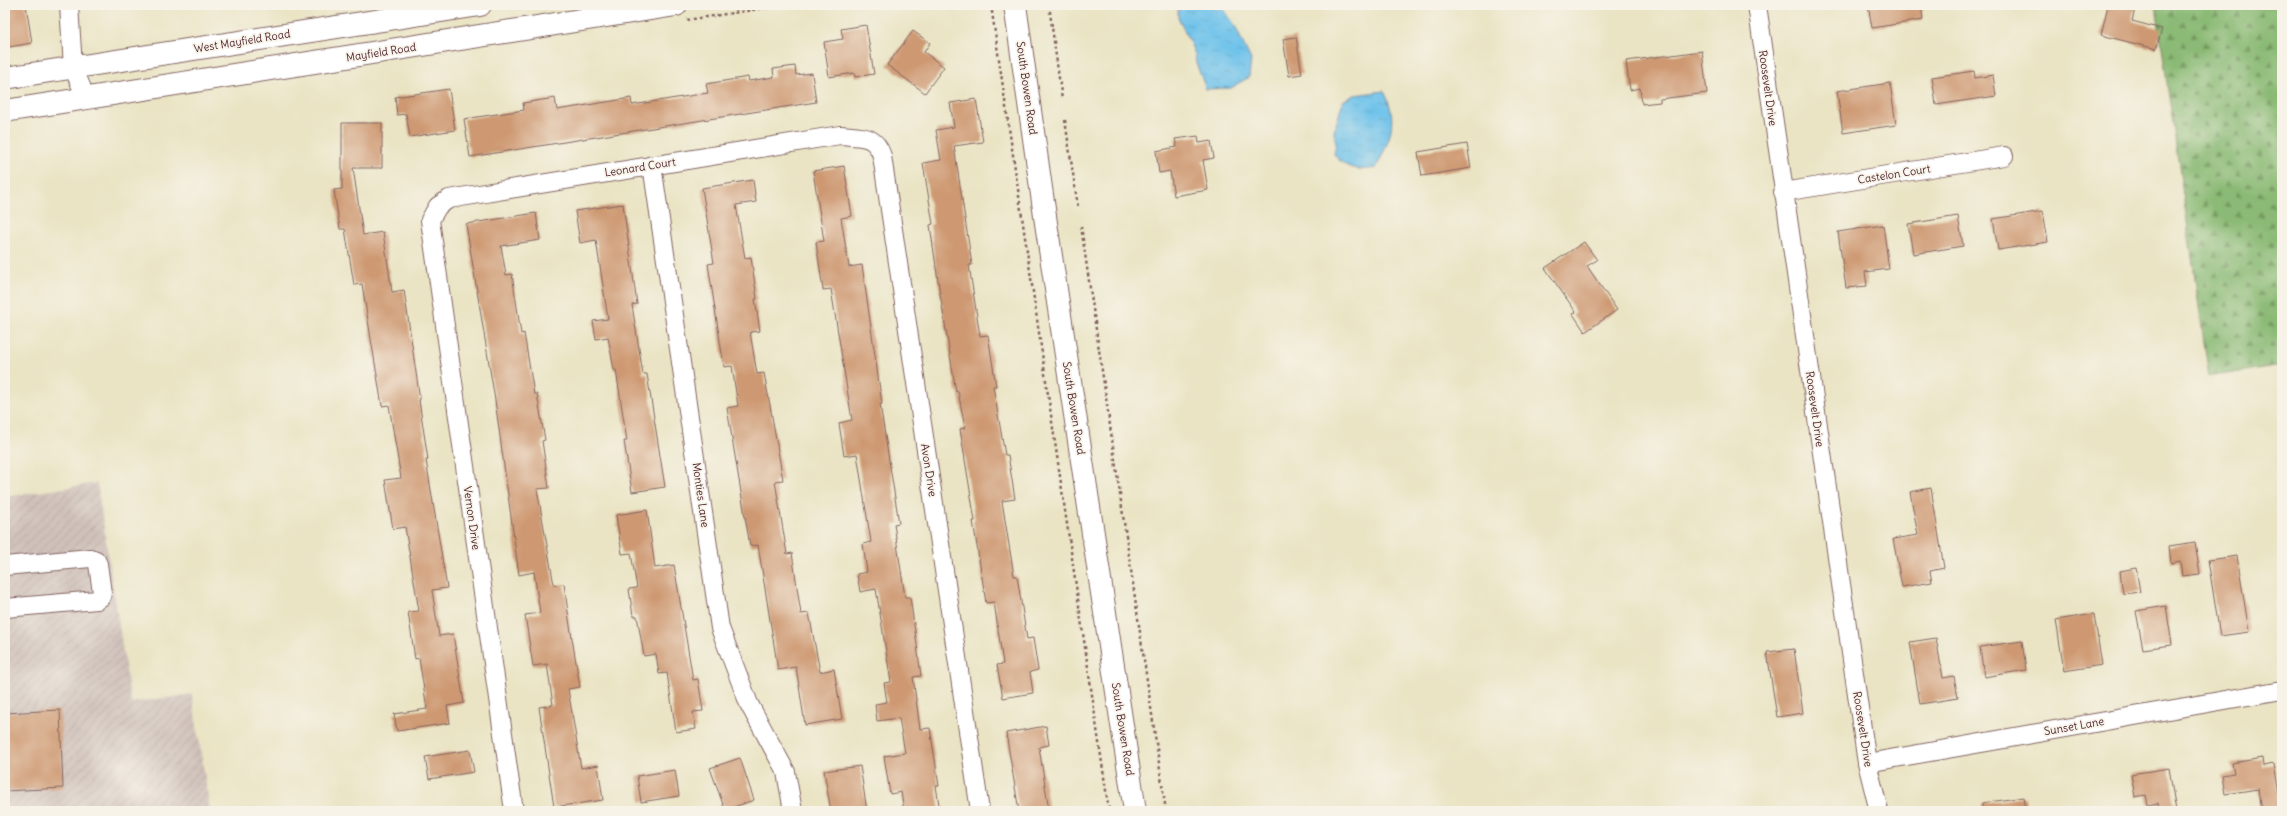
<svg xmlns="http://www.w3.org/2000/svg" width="2287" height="816" font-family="Delius,sans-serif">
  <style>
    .industrial { fill: url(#industrial-furrows) }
    .forest { fill: url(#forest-firs); stroke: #6a6c50 }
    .water { fill: url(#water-ripples); stroke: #5c718b }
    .building { fill: #ce9972 }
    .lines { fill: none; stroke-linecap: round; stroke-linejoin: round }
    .minor-casing { stroke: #826461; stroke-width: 20 }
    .major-casing { stroke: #826461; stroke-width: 24 }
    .path { stroke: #826461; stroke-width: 2.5; stroke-dasharray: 3 3; stroke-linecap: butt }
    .minor { stroke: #fff; stroke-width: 18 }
    .major { stroke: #fff; stroke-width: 22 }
    .labels { text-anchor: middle; stroke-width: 3.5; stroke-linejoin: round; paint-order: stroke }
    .street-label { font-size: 11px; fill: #4a1f2b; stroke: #f7f3e8 }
  </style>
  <defs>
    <pattern id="industrial-furrows" width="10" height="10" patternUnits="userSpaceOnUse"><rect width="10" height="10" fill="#cfc1ba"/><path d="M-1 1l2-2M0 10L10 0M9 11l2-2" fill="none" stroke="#b3a5a0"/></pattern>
    <pattern id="forest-firs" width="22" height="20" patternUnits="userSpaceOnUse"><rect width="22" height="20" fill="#8aba74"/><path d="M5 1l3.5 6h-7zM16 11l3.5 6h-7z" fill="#73975f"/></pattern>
    <pattern id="water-ripples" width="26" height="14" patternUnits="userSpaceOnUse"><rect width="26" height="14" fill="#6fc3eb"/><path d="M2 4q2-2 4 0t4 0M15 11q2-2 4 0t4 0" fill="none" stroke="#62a7ca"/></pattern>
  </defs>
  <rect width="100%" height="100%" fill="#f7f3e8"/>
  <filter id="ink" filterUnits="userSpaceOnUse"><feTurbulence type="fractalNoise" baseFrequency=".025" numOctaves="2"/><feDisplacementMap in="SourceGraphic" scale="8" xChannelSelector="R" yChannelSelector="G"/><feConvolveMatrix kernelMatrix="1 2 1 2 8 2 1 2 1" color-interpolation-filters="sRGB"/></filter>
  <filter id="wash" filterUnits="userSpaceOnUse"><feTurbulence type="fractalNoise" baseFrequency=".012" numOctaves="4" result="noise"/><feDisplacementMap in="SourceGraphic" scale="16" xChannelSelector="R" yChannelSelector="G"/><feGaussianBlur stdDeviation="0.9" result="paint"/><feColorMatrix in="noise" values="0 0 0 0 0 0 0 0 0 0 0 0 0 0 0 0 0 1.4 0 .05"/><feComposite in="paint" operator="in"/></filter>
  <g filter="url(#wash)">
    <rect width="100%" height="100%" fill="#eae4c4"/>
    <polygon class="industrial" points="97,483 131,703 192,694 210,811 5,811 5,497"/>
    <polygon class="forest" points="2156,5 2282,5 2282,365 2209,377"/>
    <g class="water">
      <polygon points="1178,5 1220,5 1233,22 1251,60 1249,77 1231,88 1206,89 1196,63 1195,54 1178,17"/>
      <path d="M1384 91C1399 121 1390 140 1376 168 1358 171 1345 169 1334 154L1336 143 1334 132 1343 101 1355 95Z"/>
    </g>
    <g id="blocks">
      <g class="building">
        <polygon points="5,5 26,5 32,43 9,47 5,22"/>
        <polygon points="1868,5 1921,5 1923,20 1872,28"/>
        <polygon points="2108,5 2136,5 2132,21 2162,29 2156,49 2101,35"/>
        <polygon points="866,25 874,74 855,77 854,73 829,77 824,42 843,39 841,29"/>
        <polygon points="913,31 930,43 924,52 944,67 925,93 887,65"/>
        <polygon points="1296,37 1302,74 1289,76 1283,39"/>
        <polygon points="1702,51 1707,93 1660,99 1660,102 1642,104 1640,88 1630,90 1626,61"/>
        <polygon points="795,66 796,75 812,73 816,102 470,157 464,119 524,110 523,103 555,98 557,110 631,98 632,105 708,93 706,84 748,77 749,81 774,77 773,69"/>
        <polygon points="1974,71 1975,78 1993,75 1996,96 1936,105 1932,77"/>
        <polygon points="1890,83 1896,125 1843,133 1837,91"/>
        <polygon points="449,89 455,130 410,137 406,114 397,115 395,97"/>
        <polygon points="976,99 983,142 954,146 972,265 969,265 980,336 988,335 996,386 993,386 1005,455 1008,455 1015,499 1002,501 1014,576 1017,576 1027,639 1033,638 1038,670 1030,672 1033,693 1003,698 997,665 1003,664 1000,643 994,602 986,603 973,521 975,521 960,429 965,428 958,391 956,392 938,281 930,225 933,224 923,163 941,160 936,130 954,127 950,103"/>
        <polygon points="342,123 382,123 382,168 353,168 363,235 383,232 392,292 404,290 420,400 419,400 428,460 426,460 447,588 432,590 439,636 453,634 464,703 447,706 450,723 397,731 394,714 427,709 419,658 415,659 408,612 419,611 405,527 393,529 385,480 401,478 389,405 382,406 362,284 354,285 345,229 340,229 334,190 342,189"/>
        <polygon points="1198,136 1199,143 1211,141 1214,158 1203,160 1208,190 1174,196 1170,171 1159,173 1156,151 1177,147 1175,139"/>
        <polygon points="1467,144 1471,168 1422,176 1418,152"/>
        <polygon points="844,166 852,216 841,218 849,267 862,265 882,404 880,404 899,523 894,524 905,597 910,597 917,645 921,676 913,677 920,729 930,728 939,786 936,786 940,811 904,811 901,792 890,794 884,756 905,753 899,718 877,721 875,704 887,702 884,683 891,682 876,589 860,592 857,574 867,572 863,544 871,542 857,454 844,456 839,423 852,420 831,289 823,290 816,242 824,241 813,171"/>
        <polygon points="753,180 756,202 736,205 745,258 751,257 757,299 755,299 760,331 750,332 757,374 764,373 775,433 783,480 775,481 787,554 792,553 801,614 809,613 820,672 834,669 842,719 805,725 796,667 778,670 758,545 750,546 727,408 738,406 732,366 724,367 708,264 714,263 702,188"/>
        <polygon points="623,204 637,304 632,305 643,374 647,374 665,487 632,492 624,441 627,441 616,370 614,370 608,337 596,339 593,321 608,319 596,240 580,243 575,211"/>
        <polygon points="2043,211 2048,242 1998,250 1993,219"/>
        <polygon points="536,213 540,240 501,246 506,275 512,274 521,334 524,333 534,394 537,394 545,440 542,441 549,488 537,489 554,585 564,584 570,626 580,687 568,689 581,768 598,765 603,800 554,807 539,707 553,705 547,664 533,666 525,615 540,613 534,572 519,575 495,400 466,224"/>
        <polygon points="1958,216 1963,246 1913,254 1908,224"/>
        <polygon points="1883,225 1889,269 1865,272 1867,286 1846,288 1838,232"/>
        <polygon points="1584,242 1597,260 1587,266 1617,310 1585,332 1573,314 1576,312 1545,268"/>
        <polygon points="1931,488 1944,568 1930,571 1932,582 1902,587 1893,539 1918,535 1910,492"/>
        <polygon points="647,510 655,568 674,565 693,680 698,679 703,711 693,712 696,729 676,732 667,673 659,674 656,654 644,656 637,616 633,616 629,589 637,588 631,553 622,554 616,515"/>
        <polygon points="2195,542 2200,574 2182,576 2180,561 2171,563 2169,546"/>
        <polygon points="2237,556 2249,632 2220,636 2208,560"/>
        <polygon points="2136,568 2140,592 2123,594 2120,571"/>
        <polygon points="2166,606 2172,645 2143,649 2136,611"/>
        <polygon points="2094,614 2102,665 2064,671 2056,620"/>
        <polygon points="1936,638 1943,678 1954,676 1958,698 1920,704 1910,642"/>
        <polygon points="2022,641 2026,670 1984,677 1980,647"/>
        <polygon points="1794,649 1803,713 1777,717 1767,652"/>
        <polygon points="60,710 63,788 5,791 5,713"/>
        <polygon points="1046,726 1049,745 1039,747 1049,811 1019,811 1006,733"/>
        <polygon points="470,750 474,772 429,779 425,757"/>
        <polygon points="740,758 754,800 725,810 710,768"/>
        <polygon points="2262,758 2263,766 2274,764 2282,811 2261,811 2258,789 2225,794 2222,775 2234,773 2232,763"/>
        <polygon points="860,766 867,811 831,811 824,771"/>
        <polygon points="2169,768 2176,811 2159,811 2158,803 2148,805 2146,795 2135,797 2131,774"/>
        <polygon points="675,770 679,796 641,802 637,776"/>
        <polygon points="2024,797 2026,811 1982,811 1982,803"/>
      </g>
    </g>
  </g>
  <g filter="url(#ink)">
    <use href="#blocks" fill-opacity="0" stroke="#826461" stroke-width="1"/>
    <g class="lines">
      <g class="minor-casing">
        <g id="minor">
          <polyline points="69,5 73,67 86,98"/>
          <polyline points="1757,5 1867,763 1879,811"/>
          <polyline points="652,165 720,628 749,704 786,772 793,811"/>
          <polyline points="1783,192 2004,156"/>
          <polyline points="5,566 90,558 96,560 98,564 102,593 101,597 97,600 5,608"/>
          <polyline points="1867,763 2282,690"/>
          <path d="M514 811 430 220 438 206 449 199 840 135C861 137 875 134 882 156L980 811"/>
        </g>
      </g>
      <g class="major-casing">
        <g id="major">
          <polyline points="1015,5 1046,223 1135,811"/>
          <polyline points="5,78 480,5"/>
          <polyline points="5,111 676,5"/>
        </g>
      </g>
      <g class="path">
        <polyline points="991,5 1109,811"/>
        <polyline points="1049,5 1062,100"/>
        <polyline points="687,20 785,5"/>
        <polyline points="1065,120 1078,207"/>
        <polyline points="1081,226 1166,811"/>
      </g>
      <use href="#minor" class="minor"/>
      <use href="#major" class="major"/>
    </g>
  </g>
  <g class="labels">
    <g class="street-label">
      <text transform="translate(242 41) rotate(-9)" y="4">West Mayfield Road</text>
      <text transform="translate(381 52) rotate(-9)" y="4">Mayfield Road</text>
      <text transform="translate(1027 88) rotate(82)" y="4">South Bowen Road</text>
      <text transform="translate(1768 88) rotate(82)" y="4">Roosevelt Drive</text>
      <text transform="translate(640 167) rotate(-9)" y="4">Leonard Court</text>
      <text transform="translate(1894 174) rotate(-9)" y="4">Castelon Court</text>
      <text transform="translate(1074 408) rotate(81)" y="4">South Bowen Road</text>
      <text transform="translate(1815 409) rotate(82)" y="4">Roosevelt Drive</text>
      <text transform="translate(929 470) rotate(81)" y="4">Avon Drive</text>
      <text transform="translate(701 495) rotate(82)" y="4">Monties Lane</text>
      <text transform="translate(472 518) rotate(82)" y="4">Vernon Drive</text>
      <text transform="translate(2074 726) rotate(-10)" y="4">Sunset Lane</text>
      <text transform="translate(1123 729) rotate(81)" y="4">South Bowen Road</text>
      <text transform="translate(1863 729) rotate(81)" y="4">Roosevelt Drive</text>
    </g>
  </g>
  <rect width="2287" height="816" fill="none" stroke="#f7f3e8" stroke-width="20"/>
</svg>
